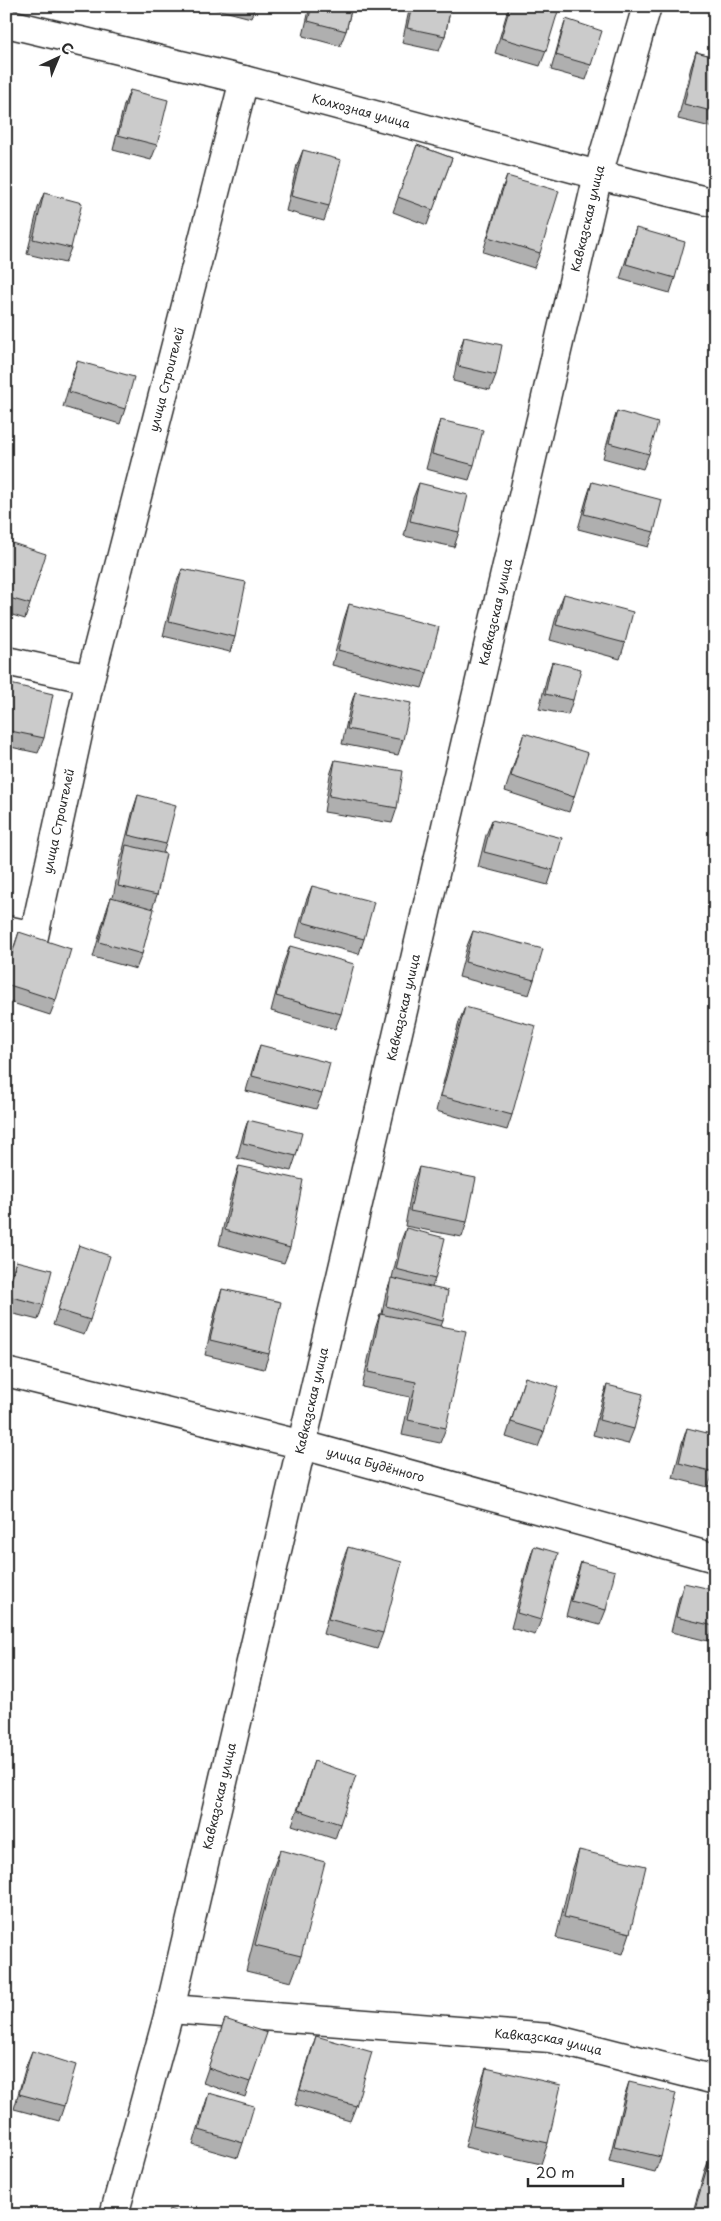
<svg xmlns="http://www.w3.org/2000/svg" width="721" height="2221" font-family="'Playpen Sans',sans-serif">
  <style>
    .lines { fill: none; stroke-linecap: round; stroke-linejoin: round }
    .minor-casing { stroke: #2b2b2b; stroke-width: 31 }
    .minor { stroke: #fff; stroke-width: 28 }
    .wall { fill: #afafaf; stroke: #2b2b2b }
    .building { fill: #cbcbcb; stroke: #2b2b2b }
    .labels { text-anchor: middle; stroke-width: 4; stroke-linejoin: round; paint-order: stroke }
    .street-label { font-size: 12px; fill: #2b2b2b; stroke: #fff }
  </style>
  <rect width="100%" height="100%" fill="#fff"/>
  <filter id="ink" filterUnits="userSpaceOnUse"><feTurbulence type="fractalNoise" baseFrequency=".02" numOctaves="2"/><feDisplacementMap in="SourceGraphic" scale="10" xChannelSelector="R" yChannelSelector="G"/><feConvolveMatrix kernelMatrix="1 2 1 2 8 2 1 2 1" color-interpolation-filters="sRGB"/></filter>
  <g filter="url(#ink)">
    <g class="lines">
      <g class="minor-casing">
        <g id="minor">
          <path id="s1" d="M6 23 244 80 598 175 715 203"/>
          <path id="s2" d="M6 661 90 679 244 80"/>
          <path id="s3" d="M6 930 34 936 90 679"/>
          <path id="s4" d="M6 1372 303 1445 715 1558"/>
          <path id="s5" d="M170 2009 550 2038 715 2080"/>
          <path id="s6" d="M114 2215 170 2009 598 175 647 6"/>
        </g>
      </g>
      <use href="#minor" class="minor"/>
    </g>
    <g class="wall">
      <polygon points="213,6 255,6 251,18 212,8"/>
      <polygon points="310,6 352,6 346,31 340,46 303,36"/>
      <polygon points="410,6 451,6 445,36 439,51 402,43"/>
      <polygon points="509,6 553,6 546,51 540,66 495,53"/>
      <polygon points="566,19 591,65 586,80 551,70 561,34"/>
      <polygon points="696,52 715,57 715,128 678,119 691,67"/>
      <polygon points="130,90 157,145 151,160 113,150 124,105"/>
      <polygon points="417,145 452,158 427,225 393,212"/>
      <polygon points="303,150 329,206 324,221 286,211 297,165"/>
      <polygon points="507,176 540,253 534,268 483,252 501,191"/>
      <polygon points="44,193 71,248 65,263 27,254 38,208"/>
      <polygon points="636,228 675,278 670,293 620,279 631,243"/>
      <polygon points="464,337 496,375 490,390 453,381 459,352"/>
      <polygon points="77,361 125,409 120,424 63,407 72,376"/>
      <polygon points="617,411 649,454 643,469 603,458 612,426"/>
      <polygon points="440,420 474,465 469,480 426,469 435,435"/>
      <polygon points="592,482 654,532 648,547 578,529 587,497"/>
      <polygon points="419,483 459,532 454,547 404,536 413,498"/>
      <polygon points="6,541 30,604 25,619 6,613"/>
      <polygon points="182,569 235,637 230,652 163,636 176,584"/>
      <polygon points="564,594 625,643 620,659 550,640 558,609"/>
      <polygon points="349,604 427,673 422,688 332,665 344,619"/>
      <polygon points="552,662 573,700 568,715 539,709 547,677"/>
      <polygon points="6,683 44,738 38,753 6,746"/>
      <polygon points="355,692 403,740 398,755 342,744 350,707"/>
      <polygon points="524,733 574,797 569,812 505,791"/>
      <polygon points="335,760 397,808 392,823 324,812 330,775"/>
      <polygon points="138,795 166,844 163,853 157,895 152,909 142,954 136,969 93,957 106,912 111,897 113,898 120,860 124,850 123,850 133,810"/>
      <polygon points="492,820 553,870 548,885 478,867 486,835"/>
      <polygon points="312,886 364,939 359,954 296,937 306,901"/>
      <polygon points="473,931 534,980 529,995 459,977 467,946"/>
      <polygon points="19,932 56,1000 50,1015 6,1001 6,970"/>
      <polygon points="290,946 341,1014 335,1029 271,1011 284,961"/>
      <polygon points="465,1007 512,1115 507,1130 436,1111 459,1022"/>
      <polygon points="260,1045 322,1094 316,1109 246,1091 255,1060"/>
      <polygon points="248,1120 296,1156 291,1171 237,1158 243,1135"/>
      <polygon points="239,1166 290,1248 284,1263 219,1245 234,1181"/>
      <polygon points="419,1167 467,1222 462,1237 405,1226 413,1182"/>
      <polygon points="406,1228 435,1279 432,1287 443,1321 441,1326 446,1428 440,1443 402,1435 410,1397 362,1387 375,1329 380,1314 382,1314 386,1293 392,1278 400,1243"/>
      <polygon points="79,1245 90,1320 84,1335 53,1325"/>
      <polygon points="16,1261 43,1305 38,1320 6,1312 6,1295 11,1276"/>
      <polygon points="222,1289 269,1354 264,1369 205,1355 217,1304"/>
      <polygon points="525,1377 544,1432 538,1447 506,1437"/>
      <polygon points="607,1385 634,1429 628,1444 593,1435 602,1400"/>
      <polygon points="687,1428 714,1472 708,1487 673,1478 682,1443"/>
      <polygon points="534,1546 541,1620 535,1635 511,1628 529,1561"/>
      <polygon points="348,1547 383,1633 377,1649 323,1634 342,1562"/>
      <polygon points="581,1562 606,1610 600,1625 566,1616 576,1577"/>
      <polygon points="684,1583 714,1626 708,1641 671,1632 679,1598"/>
      <polygon points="314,1761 340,1824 335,1839 292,1825"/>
      <polygon points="280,1850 301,1956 291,1982 246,1971 270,1876"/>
      <polygon points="579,1850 630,1933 623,1954 556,1938 572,1871"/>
      <polygon points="225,2019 250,2082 245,2097 203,2083"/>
      <polygon points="316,2036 356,2106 350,2121 295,2105 311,2051"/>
      <polygon points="32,2051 64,2106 59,2121 14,2109 26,2066"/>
      <polygon points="486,2068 548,2143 541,2164 465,2147 479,2089"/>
      <polygon points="629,2082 661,2157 655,2172 609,2161 624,2097"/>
      <polygon points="209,2093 243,2143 238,2158 193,2145 204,2108"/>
      <polygon points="711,2155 715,2215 692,2215 705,2170"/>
    </g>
    <g class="building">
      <polygon points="312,6 352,6 346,31 308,21"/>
      <polygon points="412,6 451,6 445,36 407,28"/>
      <polygon points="510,6 553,6 559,8 546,51 501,38"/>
      <polygon points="566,19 602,31 591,65 556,55"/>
      <polygon points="696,52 715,57 715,112 684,104"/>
      <polygon points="130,90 168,100 157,145 118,135"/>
      <polygon points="417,145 452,158 433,210 398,197"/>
      <polygon points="303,150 341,160 329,206 291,196"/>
      <polygon points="507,176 559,191 540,253 488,237"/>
      <polygon points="44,193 82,203 71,248 33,239"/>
      <polygon points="636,228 685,242 675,278 626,264"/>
      <polygon points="464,337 502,345 496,375 458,366"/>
      <polygon points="77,361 134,377 125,409 69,392"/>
      <polygon points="617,411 658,423 649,454 609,443"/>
      <polygon points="440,420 483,430 474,465 432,454"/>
      <polygon points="592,482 662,500 654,532 584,514"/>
      <polygon points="419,483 468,495 459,532 410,521"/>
      <polygon points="6,541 46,554 30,604 6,597"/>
      <polygon points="182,569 246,582 235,637 169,621"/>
      <polygon points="564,594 633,612 625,643 556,625"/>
      <polygon points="349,604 439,627 427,673 338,650"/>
      <polygon points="552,662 581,669 573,700 545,694"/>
      <polygon points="6,683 53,694 44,738 6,730"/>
      <polygon points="355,692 411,703 403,740 347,729"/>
      <polygon points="524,733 588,753 574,797 511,776"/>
      <polygon points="335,760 403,771 397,808 329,796"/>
      <polygon points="138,795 176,805 166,844 128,835"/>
      <polygon points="492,820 562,838 553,870 484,852"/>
      <polygon points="126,845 166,854 157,895 118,886"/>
      <polygon points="312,886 374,902 364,939 302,922"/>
      <polygon points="111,897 154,909 142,954 99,942"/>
      <polygon points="473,931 543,949 534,980 465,962"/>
      <polygon points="19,932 71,949 56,1000 6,984 6,973"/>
      <polygon points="290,946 354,964 341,1014 276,996"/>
      <polygon points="465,1007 536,1026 512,1115 441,1096"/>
      <polygon points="260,1045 330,1063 322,1094 252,1076"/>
      <polygon points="248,1120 302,1133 296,1156 243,1143"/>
      <polygon points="239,1166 303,1180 290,1248 225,1230"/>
      <polygon points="419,1167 476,1178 467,1222 410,1211"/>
      <polygon points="406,1228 445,1238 435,1279 396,1269"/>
      <polygon points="79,1245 110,1256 90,1320 58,1310"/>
      <polygon points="16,1261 52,1270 43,1305 8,1296"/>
      <polygon points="391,1278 448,1291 443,1321 386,1306"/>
      <polygon points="222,1289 281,1302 269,1354 210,1340"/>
      <polygon points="380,1314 466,1331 446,1428 408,1420 416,1382 368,1372"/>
      <polygon points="525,1377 558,1387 544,1432 511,1422"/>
      <polygon points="607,1385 643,1394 634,1429 599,1420"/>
      <polygon points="687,1428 715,1435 715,1468 714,1472 679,1463"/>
      <polygon points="534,1546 558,1553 541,1620 517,1613"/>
      <polygon points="348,1547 402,1562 383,1633 328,1619"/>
      <polygon points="581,1562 615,1571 606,1610 571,1601"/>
      <polygon points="684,1583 715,1590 715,1622 714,1626 676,1617"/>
      <polygon points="314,1761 356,1775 340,1824 298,1810"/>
      <polygon points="280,1850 325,1862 301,1956 255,1945"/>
      <polygon points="579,1850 646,1866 630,1933 564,1917"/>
      <polygon points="225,2019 267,2033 250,2082 208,2068"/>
      <polygon points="316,2036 372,2052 356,2106 300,2090"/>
      <polygon points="32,2051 76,2065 64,2106 19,2094"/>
      <polygon points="486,2068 561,2085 548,2143 473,2126"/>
      <polygon points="629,2082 676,2093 661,2157 614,2146"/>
      <polygon points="209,2093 254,2106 243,2143 199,2130"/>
      <polygon points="6,2155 11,2156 6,2174"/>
      <polygon points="711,2155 715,2157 715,2215 693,2215"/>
      <polygon points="169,2209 187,2215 167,2215"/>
    </g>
  </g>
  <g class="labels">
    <g class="street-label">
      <text dy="4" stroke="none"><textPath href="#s1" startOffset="366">Колхозная улица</textPath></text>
      <text dy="4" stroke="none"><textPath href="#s6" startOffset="2052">Кавказская улица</textPath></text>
      <text dy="4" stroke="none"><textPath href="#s2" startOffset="395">улица Строителей</textPath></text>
      <text dy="4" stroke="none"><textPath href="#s6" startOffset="1648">Кавказская улица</textPath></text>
      <text dy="4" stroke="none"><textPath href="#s3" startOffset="146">улица Строителей</textPath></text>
      <text dy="4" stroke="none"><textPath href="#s6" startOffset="1242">Кавказская улица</textPath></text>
      <text dy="4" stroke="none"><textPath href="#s6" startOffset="838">Кавказская улица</textPath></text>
      <text dy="4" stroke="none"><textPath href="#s4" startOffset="381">улица Будённого</textPath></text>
      <text dy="4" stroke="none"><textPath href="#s6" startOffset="432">Кавказская улица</textPath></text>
      <text dy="4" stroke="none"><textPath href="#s5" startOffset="380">Кавказская улица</textPath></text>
    </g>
  </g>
  <rect width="721" height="2221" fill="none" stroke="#fff" stroke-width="25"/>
  <rect x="12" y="12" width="696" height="2196" fill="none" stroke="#2b2b2b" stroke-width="2" filter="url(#ink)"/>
  <g transform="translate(58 58) rotate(44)" stroke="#ffffff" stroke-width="4" paint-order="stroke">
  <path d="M0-4L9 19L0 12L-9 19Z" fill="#2b2b2b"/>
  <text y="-8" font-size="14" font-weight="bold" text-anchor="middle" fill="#2b2b2b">С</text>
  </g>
  <path d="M528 2178v8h95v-8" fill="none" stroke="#2b2b2b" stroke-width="2.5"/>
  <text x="536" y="2178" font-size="15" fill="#2b2b2b" stroke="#ffffff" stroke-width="4" paint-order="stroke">20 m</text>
</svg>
